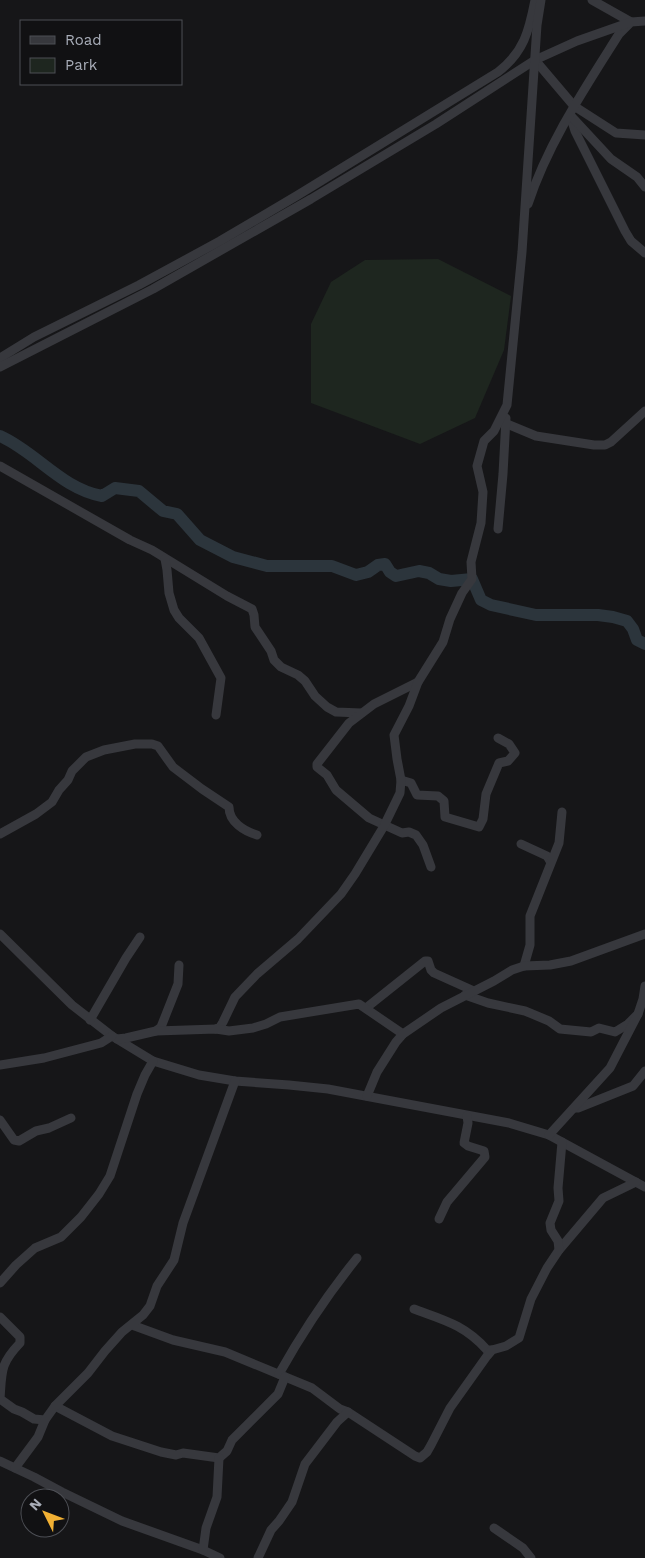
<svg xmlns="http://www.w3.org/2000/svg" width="645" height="1558" font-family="'Work Sans',sans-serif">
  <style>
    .green { fill: #1e261f }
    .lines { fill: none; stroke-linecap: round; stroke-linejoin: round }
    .river { stroke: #2c353c; stroke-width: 12 }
    .minor { stroke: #37383d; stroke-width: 9 }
  </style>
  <rect width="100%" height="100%" fill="#161618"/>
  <polygon class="green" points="438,259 511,296 504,350 475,418 420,444 311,403 311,324 331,282 365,260"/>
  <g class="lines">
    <path class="river" d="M0 436C36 452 62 489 102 496L115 488 139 491 163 511 177 514 200 540 233 557 267 566H332L356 575 368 572 378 565 385 564 390 572 396 576 419 571 429 573 439 579 451 581 472 579 481 600 491 605 536 615H598L613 617 627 621 633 629 637 640 645 644"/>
    <g class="minor">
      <polyline points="592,0 631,22"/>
      <polyline points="535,60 574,106 616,133 645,135"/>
      <polyline points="570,115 575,131 625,231 631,241 645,253"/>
      <polyline points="572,117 611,159 637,177 645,187"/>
      <path d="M528 204C548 143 585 88 619 34L629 24"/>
      <path d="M0 358 34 337 139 285 220 241 298 195 498 72C524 52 529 31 535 0"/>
      <polyline points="0,367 153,289 311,199 436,124 535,60 577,41 631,22 645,21"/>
      <polyline points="505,423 536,436 594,445 605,445 611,442 645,411"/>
      <polyline points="0,466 130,540 152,550 227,596 252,609 254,615 255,627 271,651 274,660 281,667 298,675 305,681 315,696 327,707 336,712 361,713"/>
      <polyline points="498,529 503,474 506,418"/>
      <polyline points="165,559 167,570 169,593 174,610 179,618 199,638 221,678 216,715"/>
      <polyline points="418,682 374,704 349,723 317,764 317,767 327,775 336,790 369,818 402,833 409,832 416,835 423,845 431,867"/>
      <polyline points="401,780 411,783 417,795 438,796 444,801 445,817 479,827 483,819 486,794 499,763 508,761 515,753 509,744 498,738"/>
      <path d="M0 834 36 814 52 802 59 790 68 780 72 771 86 757 104 750 135 744H152L158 746 173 767 202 789 229 807C229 822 244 831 257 835"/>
      <polyline points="521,844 547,856 550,861"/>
      <polyline points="0,934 72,1005 112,1036 153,1061 199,1075 235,1081 289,1085 328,1089 509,1123 549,1135 645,1187"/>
      <polyline points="524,966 530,945 530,916 559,843 562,812"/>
      <polyline points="465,995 488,1003 525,1011 549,1021 560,1029 591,1032 599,1028 615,1032 628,1024 638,1014"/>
      <polyline points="366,1008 425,961 428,961 431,970 434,973 474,991"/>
      <polyline points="90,1020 126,958 140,937"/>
      <polyline points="216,1029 220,1027 223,1022 235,997 257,974 298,939 341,894 355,874 384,826 400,793 401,780 397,759 394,735 409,706 418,682 443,642 450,619 462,593 472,579 471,562 481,523 483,492 477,466 484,441 494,431 507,405 522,252 537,25 541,0"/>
      <polyline points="156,1031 161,1027 178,984 179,965"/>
      <polyline points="117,1039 126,1038 156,1031 216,1029 229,1031 253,1028 266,1024 280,1017 359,1004 403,1034"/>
      <polyline points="0,1065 44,1058 101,1043 112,1036"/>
      <polyline points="367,1096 377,1072 396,1042 403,1034 441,1008 494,981 512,970 524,966 550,965 571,961 645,934"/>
      <polyline points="575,1108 578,1108 633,1086 645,1071"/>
      <polyline points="0,1120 14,1140 19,1141 36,1131 49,1128 71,1118"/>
      <polyline points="549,1135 610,1068 638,1014 643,999 645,986"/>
      <polyline points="439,1219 447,1202 485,1157 484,1151 468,1146 464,1143 468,1123 467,1116"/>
      <polyline points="559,1250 603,1198 636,1182"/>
      <polyline points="0,1283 16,1265 35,1248 61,1237 81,1217 99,1194 110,1176 137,1094 145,1075 153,1061"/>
      <path d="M414 1309C444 1320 465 1325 487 1350H492"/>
      <path d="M0 1317 20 1337V1343C0 1364 2 1371 0 1399L14 1409 22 1412 34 1419 45 1420"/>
      <polyline points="132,1325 173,1340 225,1352 312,1388 340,1409 348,1412 415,1456 420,1458 427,1452 431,1445 450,1408 487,1356 492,1350 506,1346 519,1338 531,1299 547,1268 559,1250 558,1241 551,1230 550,1223 559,1201 558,1188 562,1142"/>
      <path d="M279 1374C302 1333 327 1295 357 1258"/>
      <polyline points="55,1406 112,1436 161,1452 176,1455 183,1453 219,1458 227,1451 232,1440 278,1394 285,1377"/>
      <polyline points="0,1461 34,1477 62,1492 122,1521 203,1550 220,1558"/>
      <polyline points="15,1468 38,1437 45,1420 55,1406 88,1373 105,1351 122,1332 143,1315 150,1306 157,1286 174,1260 183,1223 235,1081"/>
      <polyline points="494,1528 523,1548 531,1558"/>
      <polyline points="203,1550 206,1528 217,1497 219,1458"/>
      <polyline points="258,1558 271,1530 279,1521 292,1502 305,1464 337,1422 348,1412"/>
    </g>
  </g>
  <rect x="20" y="20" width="162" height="65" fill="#111113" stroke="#4d4f55"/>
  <rect x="30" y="36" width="25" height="8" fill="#37383d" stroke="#4d4f55"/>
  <text x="65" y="45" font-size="15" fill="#a8adb8">Road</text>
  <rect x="30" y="58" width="25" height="15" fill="#1e261f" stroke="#4d4f55"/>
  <text x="65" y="70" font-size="15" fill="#a8adb8">Park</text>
  <g transform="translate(45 1513) rotate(312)"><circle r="24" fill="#111113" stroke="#4d4f55"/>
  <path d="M0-4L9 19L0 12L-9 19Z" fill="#f2b134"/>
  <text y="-8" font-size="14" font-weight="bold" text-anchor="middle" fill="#a8adb8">N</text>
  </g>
</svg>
